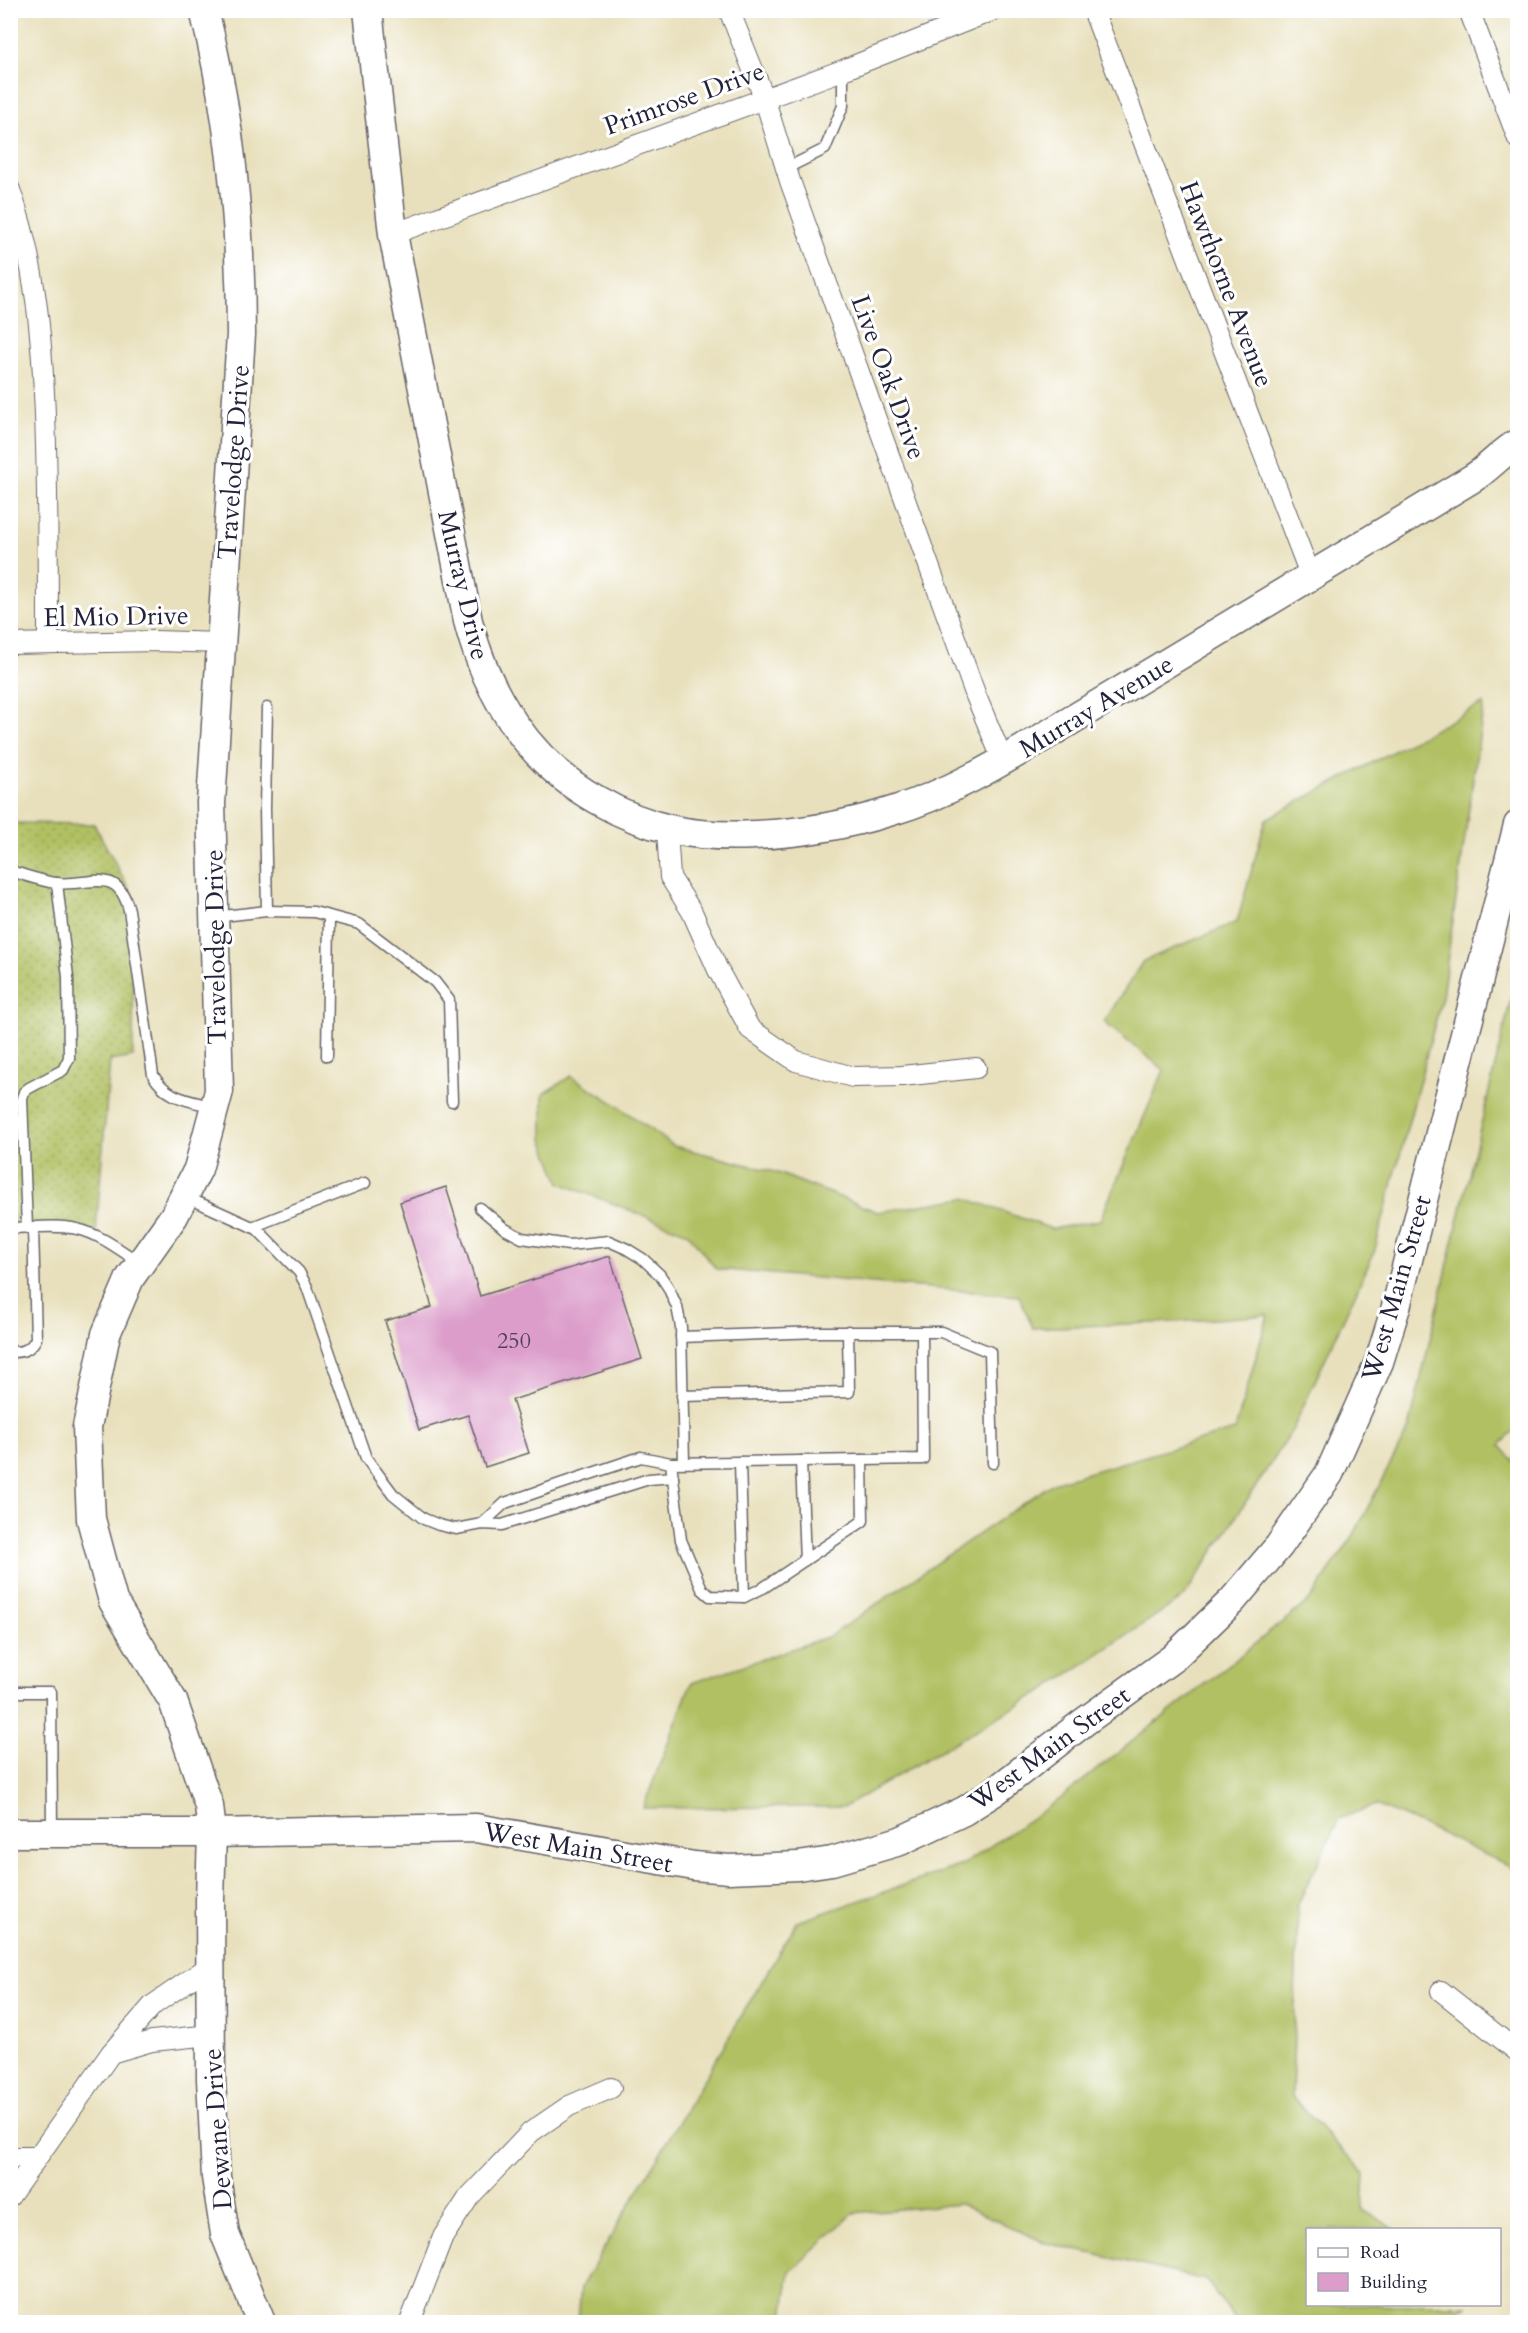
<svg xmlns="http://www.w3.org/2000/svg" width="1528" height="2333" font-family="Cardo,serif">
  <style>
    .grass { fill: #b1c062; stroke: #6a714e; stroke-width: 1.5 }
    .garden { fill: url(#garden-dots); stroke: #6a714e; stroke-width: 1.5 }
    .building { fill: #dc9dcb }
    .lines { fill: none; stroke-linecap: round; stroke-linejoin: round }
    .lane-casing { stroke: #676468; stroke-width: 13 }
    .street-casing { stroke: #676468; stroke-width: 22 }
    .secondary-casing { stroke: #676468; stroke-width: 31 }
    .lane { stroke: #fff; stroke-width: 10 }
    .street { stroke: #fff; stroke-width: 20 }
    .secondary { stroke: #fff; stroke-width: 28 }
    .labels { text-anchor: middle; stroke-width: 6; stroke-linejoin: round; paint-order: stroke }
    .number-label { font-size: 22px; fill: #50415f }
    .street-label { font-size: 26px; fill: #22223b; stroke: #fff }
  </style>
  <defs>
    <pattern id="garden-dots" width="8" height="8" patternUnits="userSpaceOnUse" patternTransform="scale(1.5)"><rect width="8" height="8" fill="#b1c062"/><path d="M2 2h.1M6 6h.1" fill="none" stroke="#909c52" stroke-width="1.8" stroke-linecap="round"/></pattern>
  </defs>
  <rect width="100%" height="100%" fill="#fff"/>
  <filter id="ink" filterUnits="userSpaceOnUse"><feTurbulence type="fractalNoise" baseFrequency=".0167" numOctaves="2"/><feDisplacementMap in="SourceGraphic" scale="12" xChannelSelector="R" yChannelSelector="G"/><feConvolveMatrix kernelMatrix="1 2 1 2 8 2 1 2 1" color-interpolation-filters="sRGB"/></filter>
  <filter id="wash" filterUnits="userSpaceOnUse"><feTurbulence type="fractalNoise" baseFrequency=".008" numOctaves="4" result="noise"/><feDisplacementMap in="SourceGraphic" scale="24" xChannelSelector="R" yChannelSelector="G"/><feGaussianBlur stdDeviation="1.35" result="paint"/><feColorMatrix in="noise" values="0 0 0 0 0 0 0 0 0 0 0 0 0 0 0 0 0 1.4 0 .05"/><feComposite in="paint" operator="in"/></filter>
  <g filter="url(#wash)">
    <rect width="100%" height="100%" fill="#e8e0bc"/>
    <g class="grass">
      <polygon points="1484,703 1442,997 1374,1253 1293,1429 1184,1597 1044,1690 844,1807 643,1808 691,1683 830,1636 1053,1483 1235,1430 1268,1315 1175,1322 1033,1328 1019,1296 716,1269 688,1233 560,1183 543,1139 543,1094 571,1076 611,1101 674,1146 775,1172 878,1212 965,1198 1052,1229 1100,1220 1164,1070 1104,1022 1143,961 1237,922 1266,819"/>
      <path d="M1517 973 1518 1204 1513 1240 1518 1308V1427L1500 1445 1518 1466 1517 1869C1469 1849 1424 1823 1375 1805L1339 1819 1298 1904 1292 2097 1365 2174 1363 2210 1394 2229 1308 2230V2304L1468 2305 1431 2322H1237L1206 2280 1046 2243 960 2204 853 2213 790 2272 782 2322H578L581 2287 797 1922 962 1865 1060 1799 1310 1600 1353 1536 1409 1428Z"/>
    </g>
    <polygon class="garden" points="11,823 94,824 134,898 133,1057 110,1061 96,1232 11,1232"/>
    <g id="blocks">
      <polygon class="building" points="446,1187 480,1296 610,1256 642,1359 512,1400 529,1453 485,1467 468,1415 419,1430 385,1321 432,1307 400,1202"/>
    </g>
  </g>
  <g filter="url(#ink)">
    <use href="#blocks" fill-opacity="0" stroke="#676468" stroke-width="1.5"/>
    <g class="lines">
      <g class="lane-casing">
        <g id="lane">
          <polyline points="785,169 825,149 843,106 843,70"/>
          <path d="M10 871C25 875 41 881 56 883 89 887 117 864 129 910L153 1075C167 1099 188 1100 214 1107"/>
          <polyline points="267,911 314,912 359,924 435,982 449,1000 452,1101"/>
          <polyline points="214,917 267,911 265,809 267,708"/>
          <polyline points="327,1056 329,916"/>
          <polyline points="184,1196 257,1229 299,1272 307,1287 366,1458 393,1494 424,1519 439,1525 456,1529 482,1524 502,1525 649,1479 673,1477"/>
          <polyline points="480,1208 505,1229 522,1238 569,1245 609,1241 627,1249 643,1259 660,1275 668,1287 677,1307 681,1327 684,1462"/>
          <polyline points="252,1227 365,1183"/>
          <path d="M10 1228C32 1228 56 1224 77 1229 100 1234 120 1250 140 1263"/>
          <polyline points="27,1228 22,1098 24,1092 29,1088 63,1070 69,1058 68,977 57,883"/>
          <polyline points="922,1332 941,1332 990,1352 993,1463"/>
          <polyline points="681,1337 821,1332 922,1332 923,1459 862,1460"/>
          <path d="M10 1352C23 1352 29 1351 36 1339L33 1228"/>
          <polyline points="682,1396 849,1392 848,1331"/>
          <polyline points="801,1461 805,1560"/>
          <polyline points="740,1462 744,1597"/>
          <polyline points="482,1524 505,1503 563,1483 641,1457 671,1463 862,1460 863,1521 763,1588 744,1597 710,1596 702,1589 681,1540 671,1463"/>
          <polyline points="10,1692 51,1692 52,1832"/>
        </g>
      </g>
      <g class="street-casing">
        <g id="street">
          <polyline points="729,10 764,97 790,181 976,696 1003,761"/>
          <polyline points="1093,10 1311,577"/>
          <polyline points="1469,10 1518,139"/>
          <path d="M10 190C36 262 42 339 45 415 48 491 48 567 48 643"/>
          <polyline points="393,234 843,70 994,10"/>
          <polyline points="10,644 155,641 222,643"/>
          <polyline points="667,830 670,877 692,912 718,970 750,1029 796,1061 853,1077 902,1076 976,1068"/>
          <polyline points="1441,1991 1518,2052"/>
          <polyline points="111,2053 152,2041 211,2035"/>
          <polyline points="10,2157 36,2157"/>
          <polyline points="10,2196 111,2053 153,2005 211,1965"/>
          <polyline points="410,2322 443,2237 469,2197 531,2132 569,2106 611,2088"/>
        </g>
      </g>
      <g class="secondary-casing">
        <g id="secondary">
          <path d="M204 10C231 117 241 224 241 334L211 803 219 1091 198 1169 174 1216 130 1278 106 1334 87 1427 91 1519 113 1601 173 1701 209 1806 212 1833 210 1900 211 2079 216 2177 225 2234 261 2322"/>
          <path d="M368 10 393 234 468 621C487 695 529 762 597 800 649 830 696 838 755 835 802 833 847 825 892 811 949 794 1000 763 1050 733 1092 708 1134 683 1175 658 1275 598 1374 538 1473 478 1489 468 1502 452 1518 443"/>
          <polyline points="10,1833 212,1833 476,1828 694,1866 729,1869 798,1866 832,1861 900,1841 964,1811 994,1792 1084,1722 1173,1658 1232,1601 1279,1546 1329,1474 1379,1362 1396,1307 1518,825"/>
        </g>
      </g>
      <use href="#lane" class="lane"/>
      <use href="#street" class="street"/>
      <use href="#secondary" class="secondary"/>
    </g>
  </g>
  <g class="labels">
    <g class="number-label">
      <text x="514" y="1348">250</text>
    </g>
    <g class="street-label">
      <text transform="translate(684 98) rotate(-20)" y="9">Primrose Drive</text>
      <text transform="translate(1227 284) rotate(69)" y="9">Hawthorne Avenue</text>
      <text transform="translate(889 377) rotate(70)" y="9">Live Oak Drive</text>
      <text transform="translate(233 462) rotate(-86)" y="9">Travelodge Drive</text>
      <text transform="translate(464 585) rotate(77)" y="9">Murray Drive</text>
      <text transform="translate(116 616) rotate(-1)" y="9">El Mio Drive</text>
      <text transform="translate(1096 706) rotate(-31)" y="9">Murray Avenue</text>
      <text transform="translate(215 947) rotate(-91)" y="9">Travelodge Drive</text>
      <text transform="translate(1396 1288) rotate(-74)" y="9">West Main Street</text>
      <text transform="translate(1049 1748) rotate(-36)" y="9">West Main Street</text>
      <text transform="translate(578 1847) rotate(10)" y="9">West Main Street</text>
      <text transform="translate(217 2129) rotate(-94)" y="9">Dewane Drive</text>
    </g>
  </g>
  <rect width="1528" height="2333" fill="none" stroke="#fff" stroke-width="36"/>
  <rect x="1306" y="2228" width="195" height="78" fill="#ffffff" stroke="#a7a7b1" stroke-width="1.5"/>
  <rect x="1318" y="2248" width="30" height="9" fill="#ffffff" stroke="#a7a7b1" stroke-width="1.5"/>
  <text x="1360" y="2258" font-size="18" fill="#22223b">Road</text>
  <rect x="1318" y="2273" width="30" height="18" fill="#dc9dcb" stroke="#a7a7b1" stroke-width="1.5"/>
  <text x="1360" y="2288" font-size="18" fill="#22223b">Building</text>
</svg>
